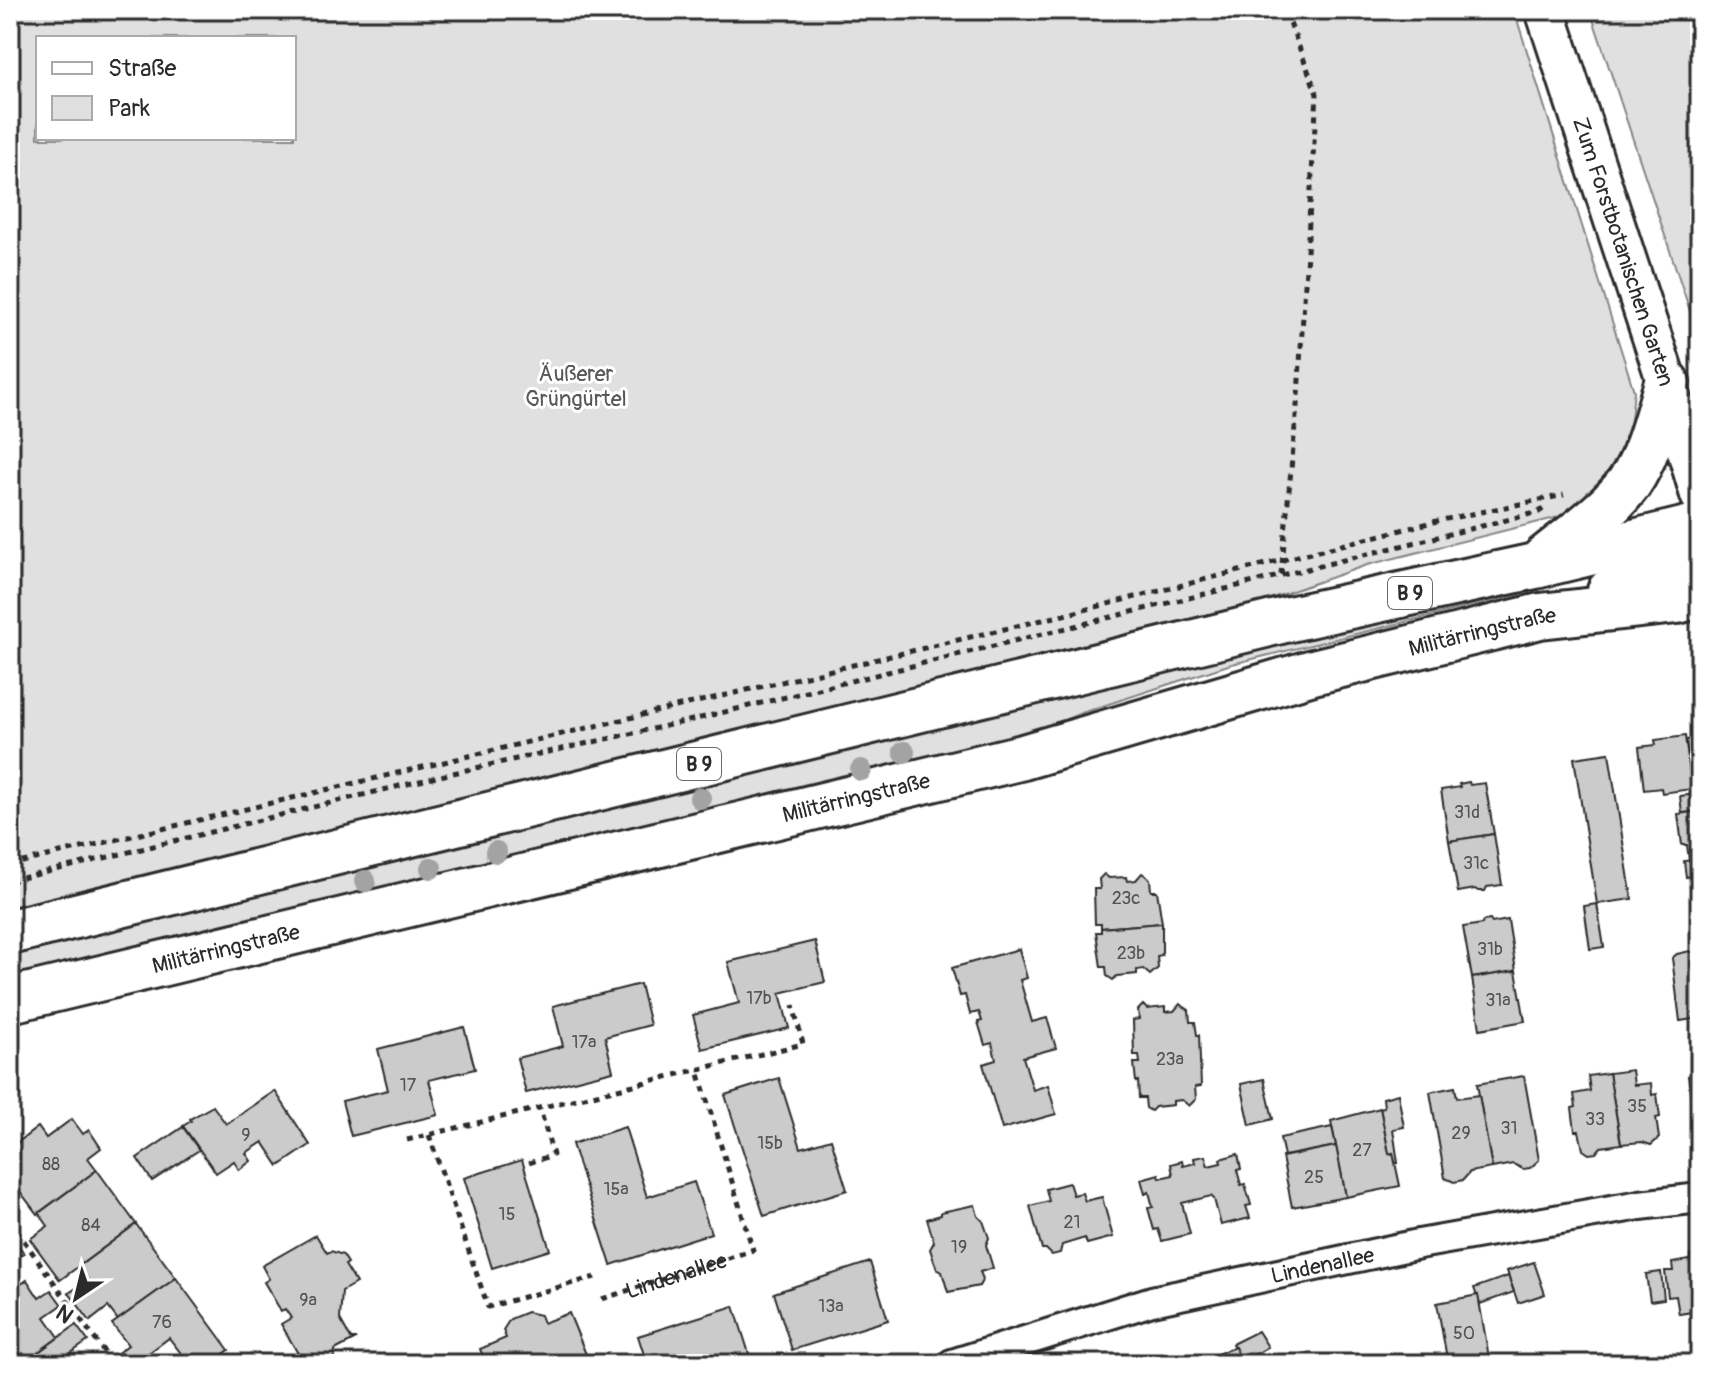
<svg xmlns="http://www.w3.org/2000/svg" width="1710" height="1374" font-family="Pangolin,sans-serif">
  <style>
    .green { fill: #e0e0e0; stroke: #868686; stroke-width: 2; fill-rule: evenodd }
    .building { fill: #cbcbcb; stroke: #2b2b2b; stroke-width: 2 }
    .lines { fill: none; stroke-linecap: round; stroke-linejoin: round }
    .street-casing { stroke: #2b2b2b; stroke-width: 34 }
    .secondary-casing { stroke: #2b2b2b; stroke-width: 44 }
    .primary-casing { stroke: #2b2b2b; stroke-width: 50 }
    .path { stroke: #2b2b2b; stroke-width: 5; stroke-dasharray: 6 6; stroke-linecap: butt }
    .street { stroke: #fff; stroke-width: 28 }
    .secondary { stroke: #fff; stroke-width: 38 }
    .primary { stroke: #fff; stroke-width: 44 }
    .tree { fill: #a3a3a3 }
    .labels { text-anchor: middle; stroke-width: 6; stroke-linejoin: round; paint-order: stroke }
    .number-label { font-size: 18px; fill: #535353 }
    .shield { fill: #fff; stroke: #6b6b6b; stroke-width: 2 }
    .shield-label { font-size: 20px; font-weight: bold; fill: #2b2b2b }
    .street-label { font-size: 22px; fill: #2b2b2b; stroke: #fff }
    .park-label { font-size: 22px; fill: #585858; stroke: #fff }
  </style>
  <rect width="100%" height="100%" fill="#fff"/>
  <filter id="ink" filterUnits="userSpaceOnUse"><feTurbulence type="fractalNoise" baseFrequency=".0125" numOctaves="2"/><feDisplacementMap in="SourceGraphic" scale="16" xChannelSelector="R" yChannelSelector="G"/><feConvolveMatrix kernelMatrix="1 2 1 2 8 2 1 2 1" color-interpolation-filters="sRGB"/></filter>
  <g filter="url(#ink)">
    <g class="green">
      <path d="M10 10H1514L1634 391 1629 437 1618 460 1575 513 1367 565 1252 605 10 911ZM38 38H294V138H38Z"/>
      <polygon points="1590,10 1700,10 1700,341"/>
      <polygon points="1664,559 1228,665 1084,712 1003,744 10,984 10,953 1527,585"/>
    </g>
    <g class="building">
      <polygon points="1685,736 1692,789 1662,793 1661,788 1644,790 1639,747 1656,745 1655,740"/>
      <polygon points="1700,739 1700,775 1691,776 1686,740"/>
      <polygon points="1609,753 1632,899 1597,904 1574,758"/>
      <polygon points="1469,782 1470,785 1485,783 1494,834 1449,841 1441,790 1460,787 1459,784"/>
      <polygon points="1698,791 1700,811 1682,813 1680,796 1698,794"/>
      <polygon points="1700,811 1700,859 1689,860 1687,845 1682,845 1678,814"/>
      <polygon points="1494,834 1502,885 1487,887 1485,891 1478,891 1475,889 1458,892 1449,841"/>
      <polygon points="1700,859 1700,890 1698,875 1686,877 1684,861"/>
      <polygon points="1142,873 1150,879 1151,891 1157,891 1162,923 1101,928 1101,924 1095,924 1094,889 1100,889 1099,879 1104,874 1109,878 1126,877 1127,881 1136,880"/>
      <polygon points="1597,904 1604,947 1590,949 1584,906"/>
      <polygon points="1490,920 1492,923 1508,920 1516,971 1472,978 1463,927 1482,924 1483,921"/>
      <polygon points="1162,923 1162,955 1157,956 1158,968 1150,975 1143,969 1137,970 1137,974 1117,976 1113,980 1107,976 1106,967 1101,967 1096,932 1101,932 1101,928"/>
      <polygon points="815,941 825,982 780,993 789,1028 702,1049 693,1015 739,1003 728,962"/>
      <polygon points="1019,949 1027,978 1020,980 1032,1022 1047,1018 1056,1048 1023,1057 1033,1090 1048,1085 1056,1114 1002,1129 983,1064 996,1060 992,1043 985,1045 978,1022 982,1021 979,1012 970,1014 965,995 960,996 952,968"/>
      <polygon points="1690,951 1696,955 1700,972 1700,1018 1680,1021 1672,958 1677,954"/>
      <polygon points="1516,971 1525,1021 1480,1029 1472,978"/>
      <polygon points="640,984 650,1025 605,1037 613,1071 526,1093 517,1058 563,1046 553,1006"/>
      <polygon points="1180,1004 1189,1010 1190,1022 1195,1022 1197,1035 1199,1035 1201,1086 1195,1087 1196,1099 1189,1106 1182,1100 1173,1101 1173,1105 1155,1107 1151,1111 1146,1108 1145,1098 1139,1098 1138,1081 1136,1082 1134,1063 1140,1063 1139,1055 1134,1055 1133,1020 1139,1019 1138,1010 1143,1005 1147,1009 1165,1007 1165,1012 1174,1011"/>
      <polygon points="464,1027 475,1069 429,1080 438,1115 351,1136 342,1101 388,1090 378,1049"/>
      <polygon points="1632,1070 1634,1085 1651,1083 1652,1095 1657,1094 1660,1117 1656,1118 1659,1138 1651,1145 1642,1142 1621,1144 1609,1073"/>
      <polygon points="1609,1073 1621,1144 1601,1147 1596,1153 1589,1154 1583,1150 1579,1131 1575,1131 1572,1108 1576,1107 1574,1094 1590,1091 1588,1076"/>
      <polygon points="1700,1075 1700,1138 1696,1138 1688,1076"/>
      <polygon points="1524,1076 1539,1160 1530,1168 1523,1169 1513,1164 1492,1168 1477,1084"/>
      <polygon points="779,1078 801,1148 831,1139 847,1190 764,1216 725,1095"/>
      <polygon points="1264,1079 1273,1119 1250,1125 1241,1084"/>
      <polygon points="1455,1087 1457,1098 1479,1095 1492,1168 1470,1172 1463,1180 1454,1182 1445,1178 1430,1092"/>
      <polygon points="275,1091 310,1145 279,1166 263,1142 246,1153 251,1161 239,1170 234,1161 216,1173 183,1126 191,1121 190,1119 213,1106 226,1124"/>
      <polygon points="1398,1094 1404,1127 1393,1129 1398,1163 1395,1163 1393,1153 1389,1154 1380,1108 1384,1107 1383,1098"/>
      <polygon points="1380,1108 1389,1154 1393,1153 1400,1186 1346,1197 1331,1121"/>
      <polygon points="72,1119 83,1134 89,1130 101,1148 88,1158 97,1170 37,1214 10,1178 10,1142 13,1146 38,1127 46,1138"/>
      <polygon points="183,1127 199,1150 152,1181 137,1158"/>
      <polygon points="625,1127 647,1197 694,1182 711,1233 611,1265 572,1144"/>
      <polygon points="1332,1127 1336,1146 1284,1156 1280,1138"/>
      <polygon points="1336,1146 1346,1197 1292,1207 1282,1157"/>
      <polygon points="1238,1154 1241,1169 1237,1170 1241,1185 1245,1184 1251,1205 1246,1206 1250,1218 1221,1225 1214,1199 1211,1196 1182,1203 1190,1234 1162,1241 1158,1229 1154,1230 1148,1208 1153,1207 1149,1192 1145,1194 1141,1179 1159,1174 1160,1178 1173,1175 1171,1164 1182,1161 1183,1166 1195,1163 1194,1158 1205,1156 1208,1166 1221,1163 1220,1159"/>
      <polygon points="522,1160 550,1250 492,1268 464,1178"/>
      <polygon points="97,1170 136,1224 60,1280 30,1239 48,1226 39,1213"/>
      <polygon points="1069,1183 1073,1195 1082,1193 1085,1201 1102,1197 1113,1237 1087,1244 1085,1238 1062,1245 1060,1253 1052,1255 1046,1249 1042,1249 1030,1206 1049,1201 1046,1189"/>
      <polygon points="975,1205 978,1216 983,1221 989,1238 986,1245 993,1268 980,1272 983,1279 979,1286 948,1292 942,1272 937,1269 934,1261 930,1249 934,1242 927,1219 941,1215 941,1212"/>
      <polygon points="136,1224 176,1278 118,1320 108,1307 90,1321 69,1293 88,1280 78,1267"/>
      <polygon points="316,1235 327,1253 331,1251 343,1255 348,1263 345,1265 356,1283 342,1291 340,1319 351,1339 356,1339 335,1350 334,1359 323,1357 311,1364 304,1364 281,1324 291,1318 285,1309 281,1311 264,1282 269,1279 262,1266"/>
      <polygon points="13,1238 24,1253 10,1264 10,1241"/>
      <polygon points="1700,1253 1700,1323 1699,1323 1698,1311 1679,1314 1676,1296 1668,1297 1665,1271 1673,1271 1672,1263 1690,1260 1690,1255"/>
      <polygon points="870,1262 888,1320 792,1350 774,1293"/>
      <polygon points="1534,1262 1545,1294 1518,1303 1507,1271"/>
      <polygon points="10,1270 21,1285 10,1292"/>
      <polygon points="1661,1272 1664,1299 1650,1301 1646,1274"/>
      <polygon points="1508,1276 1514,1292 1480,1304 1474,1288"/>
      <polygon points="176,1278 229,1350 211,1364 200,1364 194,1356 187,1361 169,1338 134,1364 122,1364 115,1355 128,1345 112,1324"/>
      <polygon points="27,1280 39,1298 51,1290 62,1305 45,1317 59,1337 22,1364 10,1364 10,1292"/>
      <polygon points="1478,1295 1490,1363 1496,1362 1497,1364 1448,1364 1437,1303"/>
      <polygon points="734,1306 752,1363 647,1364 638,1336"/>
      <polygon points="527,1312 540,1315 543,1323 569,1313 590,1364 486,1364 480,1349 506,1338 503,1330 510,1319"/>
      <polygon points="76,1325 88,1341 71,1353 79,1364 22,1364"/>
      <polygon points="1258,1331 1268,1347 1242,1362 1232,1344"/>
      <polygon points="1235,1347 1242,1364 1197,1364 1196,1362"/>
    </g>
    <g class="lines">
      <g class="street-casing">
        <g id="street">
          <path id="s2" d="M952 1364 1152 1301 1419 1244 1640 1205 1700 1198"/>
        </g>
      </g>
      <g class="secondary-casing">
        <g id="secondary">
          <path id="s3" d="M1545 10 1667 383 1700 495"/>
        </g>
      </g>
      <g class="primary-casing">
        <g id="primary">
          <polyline points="1677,416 1700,430"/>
          <path d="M1544 559C1572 536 1607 513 1629 483 1649 454 1657 416 1667 383"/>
          <path d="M1610 591C1648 578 1679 572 1700 536"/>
          <polyline points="10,932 1285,620 1535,566 1700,526"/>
          <path id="s4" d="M10 1000 1023 757 1313 672 1540 616 1677 601 1700 595"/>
        </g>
      </g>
      <g class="path">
        <polyline points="1281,575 1298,395 1317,94 1285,10"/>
        <polyline points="10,865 1076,612 1437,521 1564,495"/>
        <polyline points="10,881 453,773 684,722 1539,512 1543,509"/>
        <polyline points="429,1135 488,1307 595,1277"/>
        <polyline points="407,1140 803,1044 793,1005"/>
        <polyline points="529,1163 553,1155 540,1109"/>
        <polyline points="10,1185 16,1193 16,1230 113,1364"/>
        <path id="s1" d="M602 1299 753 1250 698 1071"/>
        <polyline points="169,1364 176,1359"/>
      </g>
      <use href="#street" class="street"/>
      <use href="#secondary" class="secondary"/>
      <use href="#primary" class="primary"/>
    </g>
    <g class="tree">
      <circle cx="904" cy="752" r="11"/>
      <circle cx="861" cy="770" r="11"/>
      <circle cx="700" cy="798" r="11"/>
      <circle cx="496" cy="852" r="11"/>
      <circle cx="431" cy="868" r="11"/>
      <circle cx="365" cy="881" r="11"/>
    </g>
  </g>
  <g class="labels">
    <g class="number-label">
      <text x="1467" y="818">31d</text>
      <text x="1476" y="869">31c</text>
      <text x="1126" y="904">23c</text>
      <text x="1490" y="955">31b</text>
      <text x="1131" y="959">23b</text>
      <text x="759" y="1004">17b</text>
      <text x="1498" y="1006">31a</text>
      <text x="584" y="1048">17a</text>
      <text x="1170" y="1065">23a</text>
      <text x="408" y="1091">17</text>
      <text x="1637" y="1112">35</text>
      <text x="1595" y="1125">33</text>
      <text x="1509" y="1134">31</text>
      <text x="1461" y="1139">29</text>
      <text x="246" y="1141">9</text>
      <text x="770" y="1149">15b</text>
      <text x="1362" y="1156">27</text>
      <text x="51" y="1170">88</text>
      <text x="1314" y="1183">25</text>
      <text x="616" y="1195">15a</text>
      <text x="507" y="1220">15</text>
      <text x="1072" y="1228">21</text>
      <text x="91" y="1231">84</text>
      <text x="959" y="1253">19</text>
      <text x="308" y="1306">9a</text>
      <text x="831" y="1312">13a</text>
      <text x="162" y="1328">76</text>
      <text x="1464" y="1339">50</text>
    </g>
    <g class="shield">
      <rect x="1388" y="577" width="44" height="32" rx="6"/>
      <rect x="677" y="748" width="44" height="32" rx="6"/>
    </g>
    <g class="shield-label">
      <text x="1410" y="600">B 9</text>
      <text x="699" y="771">B 9</text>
    </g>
    <g class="street-label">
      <text dy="8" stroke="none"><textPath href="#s3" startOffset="254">Zum Forstbotanischen Garten</textPath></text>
      <text dy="8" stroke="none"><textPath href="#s4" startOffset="1518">Militärringstraße</textPath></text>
      <text dy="8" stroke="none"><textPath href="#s4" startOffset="870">Militärringstraße</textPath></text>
      <text dy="8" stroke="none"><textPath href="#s4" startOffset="222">Militärringstraße</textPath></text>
      <text dy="8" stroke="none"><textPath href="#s2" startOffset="384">Lindenallee</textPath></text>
      <text dy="8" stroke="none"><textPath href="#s1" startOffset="78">Lindenallee</textPath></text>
    </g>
    <g class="park-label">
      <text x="576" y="381">Äußerer<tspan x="576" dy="25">Grüngürtel</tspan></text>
    </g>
  </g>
  <rect width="1710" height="1374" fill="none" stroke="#fff" stroke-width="40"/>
  <rect x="20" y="20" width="1670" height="1334" fill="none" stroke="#2b2b2b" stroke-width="3" filter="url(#ink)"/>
  <rect x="36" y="36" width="260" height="104" fill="#ffffff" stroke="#aaaaaa" stroke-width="2"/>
  <rect x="52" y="62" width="40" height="12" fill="#ffffff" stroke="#aaaaaa" stroke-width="2"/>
  <text x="108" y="76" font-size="24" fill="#2b2b2b">Straße</text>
  <rect x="52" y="96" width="40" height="24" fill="#e0e0e0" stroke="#aaaaaa" stroke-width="2"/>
  <text x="108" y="116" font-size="24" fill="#2b2b2b">Park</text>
  <g transform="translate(76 1298) rotate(215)" stroke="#ffffff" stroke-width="6" paint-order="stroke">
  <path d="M0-6L14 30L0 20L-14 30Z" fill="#2b2b2b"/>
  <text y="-12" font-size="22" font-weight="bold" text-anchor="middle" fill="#2b2b2b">N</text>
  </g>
</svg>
